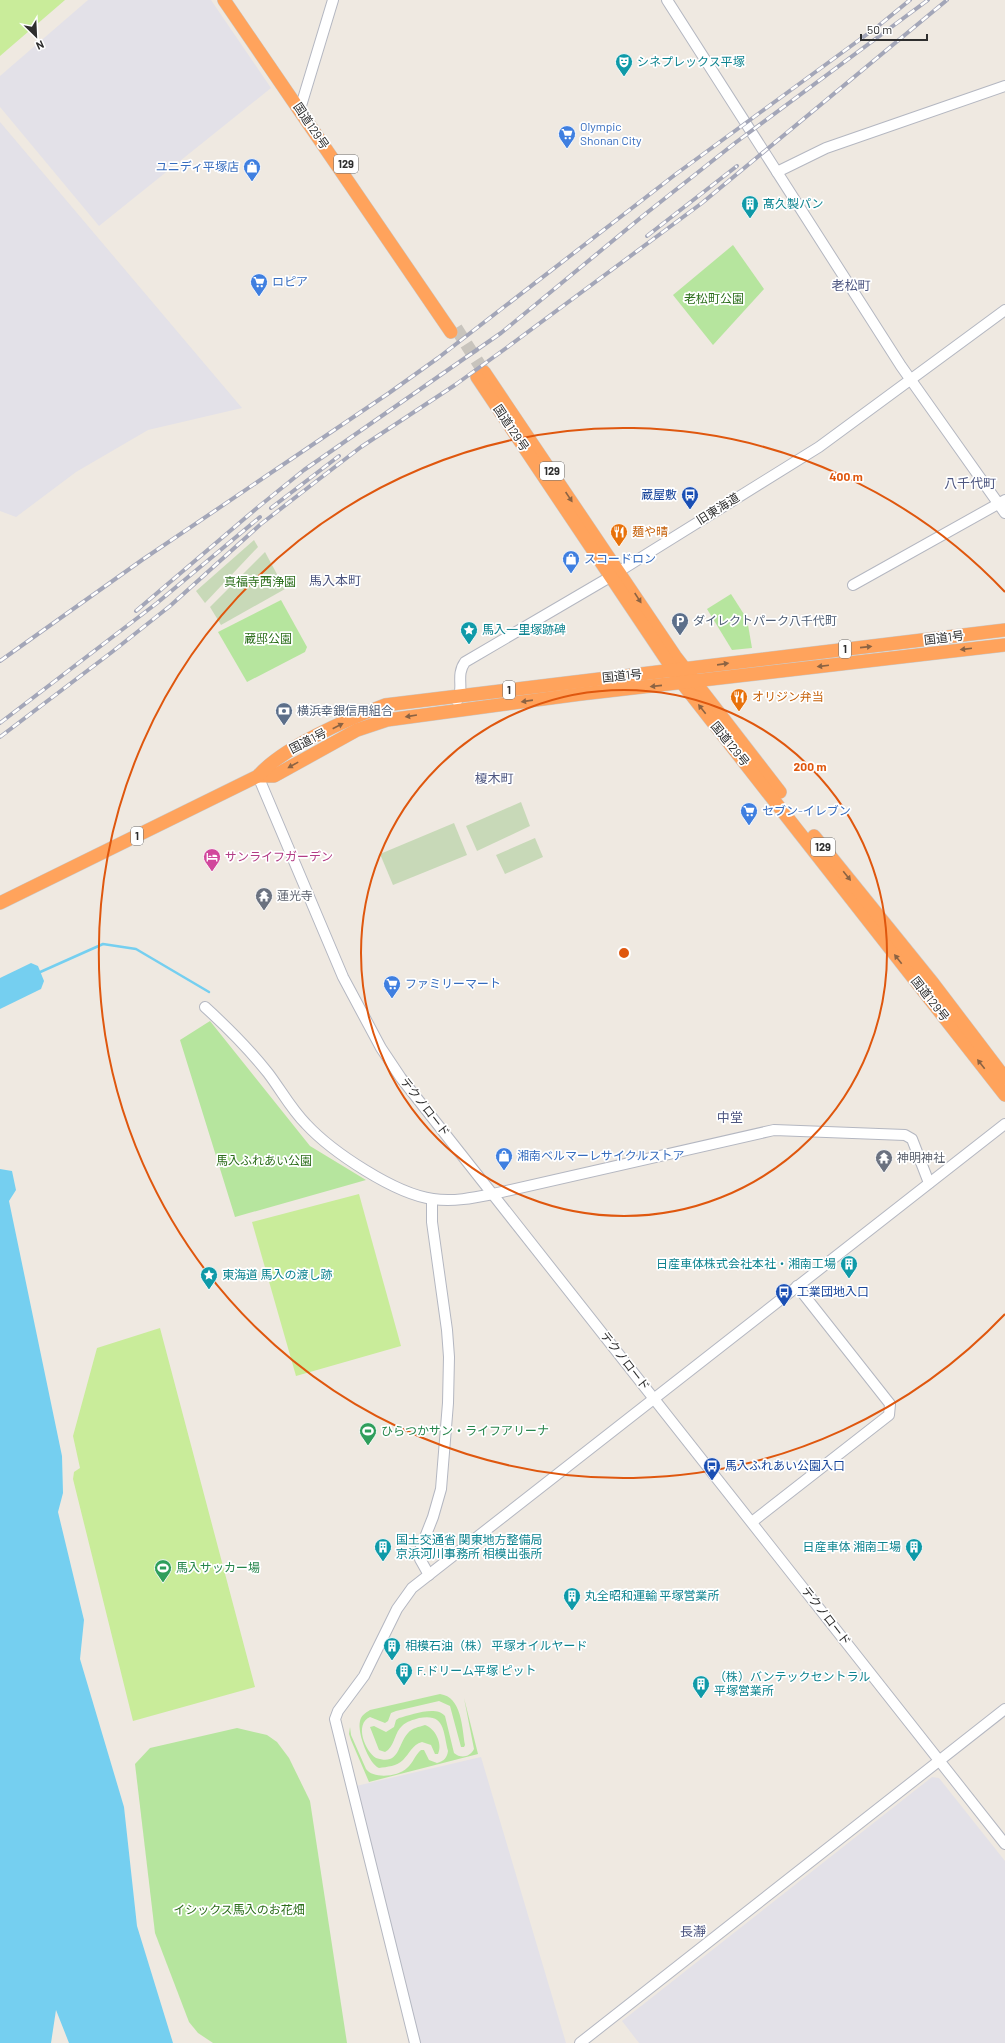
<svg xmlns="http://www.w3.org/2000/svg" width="1005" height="2043" font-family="Barlow,'Noto Sans JP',sans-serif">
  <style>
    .industrial { fill: #e3e1e8 }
    .green { fill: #b6e59e }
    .cemetery { fill: #c8d9b8 }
    .pitch { fill: #c9ec9a }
    .water { fill: #75cff0 }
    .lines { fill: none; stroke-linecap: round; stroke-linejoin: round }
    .stream { stroke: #75cff0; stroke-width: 2.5 }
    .highway-tunnel { stroke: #c8c4bd; stroke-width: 13; stroke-dasharray: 13 6; stroke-linecap: butt }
    .secondary-casing { stroke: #b4b7c1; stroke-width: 12 }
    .highway-casing { stroke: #c9c9c9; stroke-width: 14 }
    .secondary { stroke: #fff; stroke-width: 10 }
    .highway { stroke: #ffa35c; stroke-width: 13 }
    .rail-casing { stroke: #a3a6b8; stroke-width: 4 }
    .rail { stroke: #fff; stroke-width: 2.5; stroke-dasharray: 8; stroke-linecap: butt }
    .oneway { fill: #8c6343 }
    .ring { fill: none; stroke: #df570e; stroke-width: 2 }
    .labels { text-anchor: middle; stroke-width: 3.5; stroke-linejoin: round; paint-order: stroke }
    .shield { fill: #fff; stroke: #6d6d6d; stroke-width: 1 }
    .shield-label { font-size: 11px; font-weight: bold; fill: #2e2e2e }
    .culture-label { font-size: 12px; fill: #0d838f; stroke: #fff; text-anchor: start }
    .street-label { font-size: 12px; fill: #2e2e2e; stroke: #fff }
    .shop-label { font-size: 12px; fill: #366cbe; stroke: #fff; text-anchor: start }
    .park-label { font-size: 12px; fill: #2c6e1b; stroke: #fff }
    .transit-label { font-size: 12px; fill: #164399; stroke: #fff; text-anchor: start }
    .food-label { font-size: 12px; fill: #c56008; stroke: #fff; text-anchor: start }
    .service-label { font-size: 12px; fill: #4e5e75; stroke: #fff; text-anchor: start }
    .hotel-label { font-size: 12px; fill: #b23c85; stroke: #fff; text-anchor: start }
    .worship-label { font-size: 12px; fill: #5b616d; stroke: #fff; text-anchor: start }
    .leisure-label { font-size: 12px; fill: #27864d; stroke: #fff; text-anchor: start }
    .neighbourhood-label { font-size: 13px; fill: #4d5680; stroke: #fff }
    .centre { fill: #df570e; stroke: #fff; stroke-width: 2 }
    .ring-label { font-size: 12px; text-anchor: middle; font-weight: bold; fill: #df570e; stroke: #fff; stroke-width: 3.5; stroke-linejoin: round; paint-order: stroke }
  </style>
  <rect width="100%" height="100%" fill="#efe9e1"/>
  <g class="industrial">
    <polygon points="88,0 211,0 271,88 99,226 0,107 0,76"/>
    <polygon points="0,122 242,408 148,430 76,472 16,517 0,511"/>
    <polygon points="481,1757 566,2043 420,2043 356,1786"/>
    <polygon points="932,1777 939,1778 1005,1861 1005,2043 639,2043 622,2021"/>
  </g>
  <g class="green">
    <polygon points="733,245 764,289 713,345 673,295"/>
    <polygon points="731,594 747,619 752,648 732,650 707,609"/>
    <polygon points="281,600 307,647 305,652 247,682 218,632"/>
    <polygon points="210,1021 310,1146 366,1180 235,1217 180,1040"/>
    <path d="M440 1694C462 1697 462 1728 465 1745L464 1747H461L450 1706 439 1701 396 1711 391 1713 388 1721 385 1723 370 1717C354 1724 365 1751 376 1758 400 1766 397 1745 408 1733 412 1728 419 1727 425 1725 435 1728 443 1744 438 1754H435L431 1745 422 1742C412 1745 410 1753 403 1760 397 1766 387 1767 379 1768 369 1764 357 1733 360 1721 361 1716 365 1713 370 1710Z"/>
    <path d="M464 1698 478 1754 369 1782 351 1740 349 1734 350 1727 351 1735 366 1769C373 1779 398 1777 407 1768 413 1763 415 1755 421 1750H424L429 1760 437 1763C444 1761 447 1758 448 1751 443 1731 445 1713 419 1718 413 1720 407 1721 402 1726 395 1732 395 1743 388 1750L385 1752 379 1750 370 1727 374 1726 386 1732 394 1727 396 1720 399 1718C411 1715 436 1705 445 1716L454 1753C461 1759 470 1757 474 1749Z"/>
    <polygon points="237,1728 267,1735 277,1742 289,1758 310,1801 347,2043 213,2043 198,2033 189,2022 155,1933 135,1764 150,1748"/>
  </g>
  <g class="cemetery">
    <polygon points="254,540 258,547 205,603 196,591"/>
    <polygon points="265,552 285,589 221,625 210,607"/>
    <polygon points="521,802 530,826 477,851 466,826"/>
    <polygon points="454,823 467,855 393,885 380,854"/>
    <polygon points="535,838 543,857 505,874 496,855"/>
  </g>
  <g class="pitch">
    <polygon points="0,0 65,0 0,56"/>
    <polygon points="359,1194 401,1346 296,1376 252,1222"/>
    <polygon points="160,1328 255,1687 133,1721 73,1479 74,1472 80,1468 73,1436 97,1348"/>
  </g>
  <g class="water">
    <polygon points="31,963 38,966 44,981 41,989 0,1009 0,978"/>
    <polygon points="0,1169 12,1171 16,1190 9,1201 62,1456 63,1493 58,1512 84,1620 80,1659 124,1807 137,1926 173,2043 69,2043 56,2010 51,2043 0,2043"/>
  </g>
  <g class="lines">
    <polyline class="stream" points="38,973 103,944 136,949 209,992"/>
    <polyline class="highway-tunnel" points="456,328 484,372"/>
    <g class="secondary-casing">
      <g id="secondary">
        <polyline points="667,0 901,366 1005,513"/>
        <polyline points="300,109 333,0"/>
        <polyline points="777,172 826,148 1005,86"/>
        <polyline points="853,585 1005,500"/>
        <path d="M457 701C465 688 455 676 465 662L610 577 819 447 1005 310"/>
        <polyline points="258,776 343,977 381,1048 401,1078 1005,1844"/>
        <path d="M205 1007C228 1028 249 1049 268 1073 281 1090 291 1109 306 1124 332 1152 395 1194 433 1199 453 1202 473 1198 493 1194L774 1130 905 1135 912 1139 929 1183"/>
        <polyline points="752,1522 889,1415 890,1404 797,1286"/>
        <polyline points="429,1575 420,1559 420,1550 433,1517 441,1489 448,1403 449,1357 447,1330 432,1222 432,1199"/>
        <polyline points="415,2043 335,1719 338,1711 364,1676 397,1609 412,1588 1005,1124"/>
        <polyline points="580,2043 1005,1709"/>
      </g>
    </g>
    <g class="highway-casing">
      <g id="highway">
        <polyline points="224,0 451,332"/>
        <polyline points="484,372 675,656 780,792"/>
        <polyline points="477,377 682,683 1005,1095"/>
        <polyline points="258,776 274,776 357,730 387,720 581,694 1005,645"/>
        <polyline points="814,836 932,982 1005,1078"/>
        <path d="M0 903 258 776C283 747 348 719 385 705L1005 630"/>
      </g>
    </g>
    <use href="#secondary" class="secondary"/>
    <use href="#highway" class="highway"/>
    <g class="rail-casing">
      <g id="rail">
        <polyline points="647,236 737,166"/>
        <polyline points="271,508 339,456"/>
        <polyline points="136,611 257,508 304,470 501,333 644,215 735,143 928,0"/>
        <polyline points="0,661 142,560 389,393 438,358 676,174 877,27 910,0"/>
        <polyline points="0,723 157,603 260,517"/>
        <polyline points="0,737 112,652 170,606 261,524 314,483 361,447 455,385 509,346 702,203 947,0"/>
      </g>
    </g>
    <use href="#rail" class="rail"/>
  </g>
  <defs><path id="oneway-solid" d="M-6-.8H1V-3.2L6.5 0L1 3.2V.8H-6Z"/></defs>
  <g class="oneway">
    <use href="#oneway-solid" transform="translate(569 497) rotate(56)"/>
    <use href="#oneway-solid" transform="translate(638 598) rotate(57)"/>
    <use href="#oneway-solid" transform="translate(866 647) rotate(-6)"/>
    <use href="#oneway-solid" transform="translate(966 649) rotate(173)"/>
    <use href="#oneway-solid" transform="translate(723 664) rotate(-8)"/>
    <use href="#oneway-solid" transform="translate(823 666) rotate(173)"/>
    <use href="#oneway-solid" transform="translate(656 686) rotate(174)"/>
    <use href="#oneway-solid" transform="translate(527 701) rotate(172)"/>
    <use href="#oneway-solid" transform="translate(702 709) rotate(-128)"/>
    <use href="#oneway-solid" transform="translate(411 716) rotate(171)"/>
    <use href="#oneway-solid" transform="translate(338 726) rotate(-27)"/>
    <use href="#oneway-solid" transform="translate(293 765) rotate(151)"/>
    <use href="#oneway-solid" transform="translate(847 876) rotate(51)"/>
    <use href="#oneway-solid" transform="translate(898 959) rotate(-128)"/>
    <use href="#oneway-solid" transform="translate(981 1064) rotate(-128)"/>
  </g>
  <g class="ring">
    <circle cx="624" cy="953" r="263"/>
    <path d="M1005 1314A525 525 0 1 1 1005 592"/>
  </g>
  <defs>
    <g id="theatre-pin" transform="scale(0.9)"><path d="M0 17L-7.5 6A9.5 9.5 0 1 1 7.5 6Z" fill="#0f9aa8" stroke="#fff"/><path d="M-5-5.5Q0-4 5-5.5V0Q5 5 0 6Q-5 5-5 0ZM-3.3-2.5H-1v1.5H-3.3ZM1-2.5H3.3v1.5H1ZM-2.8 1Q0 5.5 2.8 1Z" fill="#fff"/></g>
    <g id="supermarket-pin" transform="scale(0.9)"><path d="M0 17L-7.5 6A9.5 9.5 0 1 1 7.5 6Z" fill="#3f7fe0" stroke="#fff"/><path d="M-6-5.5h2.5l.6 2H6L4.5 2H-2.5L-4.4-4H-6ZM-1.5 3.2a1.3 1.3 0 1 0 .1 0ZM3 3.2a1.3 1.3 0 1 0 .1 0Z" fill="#fff"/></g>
    <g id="shop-pin" transform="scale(0.9)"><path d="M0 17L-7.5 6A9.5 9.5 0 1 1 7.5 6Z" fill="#3f7fe0" stroke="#fff"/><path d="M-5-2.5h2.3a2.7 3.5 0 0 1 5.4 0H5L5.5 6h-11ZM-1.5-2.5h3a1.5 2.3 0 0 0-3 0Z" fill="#fff"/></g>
    <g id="building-pin" transform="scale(0.9)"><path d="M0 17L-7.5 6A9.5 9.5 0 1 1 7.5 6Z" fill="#0f9aa8" stroke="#fff"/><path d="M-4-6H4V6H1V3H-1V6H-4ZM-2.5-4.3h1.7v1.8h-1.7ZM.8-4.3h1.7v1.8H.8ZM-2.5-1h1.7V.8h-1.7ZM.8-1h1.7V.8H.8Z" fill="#fff"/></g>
    <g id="bus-pin" transform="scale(0.9)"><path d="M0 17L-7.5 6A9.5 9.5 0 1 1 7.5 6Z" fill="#1a4fb4" stroke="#fff"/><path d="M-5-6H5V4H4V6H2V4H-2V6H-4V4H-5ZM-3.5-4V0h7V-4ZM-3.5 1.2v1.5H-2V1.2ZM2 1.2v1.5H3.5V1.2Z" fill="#fff"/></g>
    <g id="restaurant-pin" transform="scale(0.9)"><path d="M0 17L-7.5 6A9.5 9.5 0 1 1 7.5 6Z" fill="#e8710a" stroke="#fff"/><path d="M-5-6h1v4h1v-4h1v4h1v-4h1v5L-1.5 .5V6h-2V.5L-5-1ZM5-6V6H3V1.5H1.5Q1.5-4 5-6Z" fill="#fff"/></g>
    <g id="parking-pin" transform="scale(0.9)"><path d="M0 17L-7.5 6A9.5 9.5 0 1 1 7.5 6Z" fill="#5c6f8a" stroke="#fff"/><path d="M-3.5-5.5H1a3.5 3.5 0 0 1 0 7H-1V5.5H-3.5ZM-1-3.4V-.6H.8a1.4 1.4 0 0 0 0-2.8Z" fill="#fff"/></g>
    <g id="sight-pin" transform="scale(0.9)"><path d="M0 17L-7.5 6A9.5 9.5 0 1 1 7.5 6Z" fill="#0f9aa8" stroke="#fff"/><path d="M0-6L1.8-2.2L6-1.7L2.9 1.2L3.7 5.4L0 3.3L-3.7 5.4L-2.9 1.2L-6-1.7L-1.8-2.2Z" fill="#fff"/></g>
    <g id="bank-pin" transform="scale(0.9)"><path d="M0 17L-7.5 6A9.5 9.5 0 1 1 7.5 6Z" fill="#5c6f8a" stroke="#fff"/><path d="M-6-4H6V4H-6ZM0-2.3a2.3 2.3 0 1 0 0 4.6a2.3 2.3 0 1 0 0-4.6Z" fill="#fff"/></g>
    <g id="hotel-pin" transform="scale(0.9)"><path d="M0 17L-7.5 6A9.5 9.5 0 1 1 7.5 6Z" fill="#d1479c" stroke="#fff"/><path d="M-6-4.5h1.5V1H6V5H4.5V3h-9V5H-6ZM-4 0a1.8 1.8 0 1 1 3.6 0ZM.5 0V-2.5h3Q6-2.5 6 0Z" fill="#fff"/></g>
    <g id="temple-pin" transform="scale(0.9)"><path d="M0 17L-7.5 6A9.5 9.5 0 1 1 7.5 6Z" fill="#6b7280" stroke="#fff"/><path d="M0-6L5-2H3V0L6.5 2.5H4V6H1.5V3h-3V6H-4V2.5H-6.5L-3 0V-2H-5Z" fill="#fff"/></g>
    <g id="stadium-pin" transform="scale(0.9)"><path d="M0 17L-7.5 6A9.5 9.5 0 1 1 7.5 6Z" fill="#2e9e5b" stroke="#fff"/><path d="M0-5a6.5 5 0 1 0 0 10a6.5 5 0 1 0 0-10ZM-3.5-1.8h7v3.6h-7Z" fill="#fff"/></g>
  </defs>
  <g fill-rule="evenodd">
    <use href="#theatre-pin" x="624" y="62"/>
    <use href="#supermarket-pin" x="567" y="134"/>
    <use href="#shop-pin" x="252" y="167"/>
    <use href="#building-pin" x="750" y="204"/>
    <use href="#supermarket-pin" x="259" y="282"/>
    <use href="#bus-pin" x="690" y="495"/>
    <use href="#restaurant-pin" x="619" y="532"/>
    <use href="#shop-pin" x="571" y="559"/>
    <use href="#parking-pin" x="680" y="621"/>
    <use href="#sight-pin" x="469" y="630"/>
    <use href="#restaurant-pin" x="739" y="697"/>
    <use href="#bank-pin" x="284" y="711"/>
    <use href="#supermarket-pin" x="749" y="811"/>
    <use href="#hotel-pin" x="212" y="857"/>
    <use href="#temple-pin" x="264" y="896"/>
    <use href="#supermarket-pin" x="392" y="984"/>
    <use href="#shop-pin" x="504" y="1156"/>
    <use href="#temple-pin" x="884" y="1158"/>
    <use href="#building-pin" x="849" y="1264"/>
    <use href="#sight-pin" x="209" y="1275"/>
    <use href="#bus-pin" x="784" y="1292"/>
    <use href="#stadium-pin" x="368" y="1431"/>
    <use href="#bus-pin" x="712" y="1466"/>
    <use href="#building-pin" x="383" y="1547"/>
    <use href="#building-pin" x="914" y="1547"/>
    <use href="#stadium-pin" x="163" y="1568"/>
    <use href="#building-pin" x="572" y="1596"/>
    <use href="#building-pin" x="392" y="1646"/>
    <use href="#building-pin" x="404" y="1671"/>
    <use href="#building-pin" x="701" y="1684"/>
  </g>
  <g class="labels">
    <g class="shield">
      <rect x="334" y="155" width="24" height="18" rx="3"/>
      <rect x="540" y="462" width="24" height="18" rx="3"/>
      <rect x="839" y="640" width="12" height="18" rx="3"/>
      <rect x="503" y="681" width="12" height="18" rx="3"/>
      <rect x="131" y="827" width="12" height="18" rx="3"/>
      <rect x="811" y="838" width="24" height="18" rx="3"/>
    </g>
    <g class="shield-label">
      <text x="346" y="168">129</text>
      <text x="552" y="475">129</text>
      <text x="845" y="653">1</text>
      <text x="509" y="694">1</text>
      <text x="137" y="840">1</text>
      <text x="823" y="851">129</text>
    </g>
    <g class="culture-label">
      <text x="637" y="66">シネプレックス平塚</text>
      <text x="763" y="208">髙久製パン</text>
      <text x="482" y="634">馬入一里塚跡碑</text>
      <text x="836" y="1268" text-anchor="end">日産車体株式会社本社・湘南工場</text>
      <text x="222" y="1279">東海道 馬入の渡し跡</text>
      <text x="396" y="1544">国土交通省 関東地方整備局<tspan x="396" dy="14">京浜河川事務所 相模出張所</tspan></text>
      <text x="901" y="1551" text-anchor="end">日産車体 湘南工場</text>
      <text x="585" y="1600">丸全昭和運輸 平塚営業所</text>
      <text x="405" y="1650">相模石油（株） 平塚オイルヤード</text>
      <text x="417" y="1675">F.ドリーム平塚 ピット</text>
      <text x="714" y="1681">（株）バンテックセントラル<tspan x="714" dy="14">平塚営業所</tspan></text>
    </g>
    <g class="street-label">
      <text transform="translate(311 126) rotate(56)" y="4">国道129号</text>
      <text transform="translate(511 428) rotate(56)" y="4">国道129号</text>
      <text transform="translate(718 509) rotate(-32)" y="4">旧東海道</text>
      <text transform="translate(944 638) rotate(-7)" y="4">国道1号</text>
      <text transform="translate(622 676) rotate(-6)" y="4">国道1号</text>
      <text transform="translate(308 741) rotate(-27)" y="4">国道1号</text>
      <text transform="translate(730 744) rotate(51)" y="4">国道129号</text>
      <text transform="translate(930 999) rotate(52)" y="4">国道129号</text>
      <text transform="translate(425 1107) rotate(52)" y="4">テクノロード</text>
      <text transform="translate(625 1361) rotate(52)" y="4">テクノロード</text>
      <text transform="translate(826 1616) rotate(52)" y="4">テクノロード</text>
    </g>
    <g class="shop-label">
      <text x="580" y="131">Olympic<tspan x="580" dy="14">Shonan City</tspan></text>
      <text x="239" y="171" text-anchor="end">ユニディ平塚店</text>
      <text x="272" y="286">ロピア</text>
      <text x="584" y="563">スコードロン</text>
      <text x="762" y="815">セブン-イレブン</text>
      <text x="405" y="988">ファミリーマート</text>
      <text x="517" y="1160">湘南ベルマーレサイクルストア</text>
    </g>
    <g class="park-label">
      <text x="714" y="303">老松町公園</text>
      <text x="260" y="586">真福寺西浄園</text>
      <text x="268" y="643">蔵邸公園</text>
      <text x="264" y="1165">馬入ふれあい公園</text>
      <text x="239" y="1914">イシックス馬入のお花畑</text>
    </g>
    <g class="transit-label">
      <text x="677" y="499" text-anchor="end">蔵屋敷</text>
      <text x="797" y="1296">工業団地入口</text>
      <text x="725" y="1470">馬入ふれあい公園入口</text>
    </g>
    <g class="food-label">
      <text x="632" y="536">麺や晴</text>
      <text x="752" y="701">オリジン弁当</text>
    </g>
    <g class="service-label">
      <text x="693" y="625">ダイレクトパーク八千代町</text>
      <text x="297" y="715">横浜幸銀信用組合</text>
    </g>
    <g class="hotel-label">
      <text x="225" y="861">サンライフガーデン</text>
    </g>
    <g class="worship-label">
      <text x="277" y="900">蓮光寺</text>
      <text x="897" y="1162">神明神社</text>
    </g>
    <g class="leisure-label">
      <text x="381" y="1435">ひらつかサン・ライフアリーナ</text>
      <text x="176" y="1572">馬入サッカー場</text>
    </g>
    <g class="neighbourhood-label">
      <text x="851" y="290">老松町</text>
      <text x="970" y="488">八千代町</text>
      <text x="335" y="585">馬入本町</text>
      <text x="494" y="783">榎木町</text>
      <text x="730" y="1122">中堂</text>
      <text x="693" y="1936">長瀞</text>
    </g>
  </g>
  <circle cx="624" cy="953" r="6" class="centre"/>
  <g class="ring-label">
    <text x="846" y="481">400 m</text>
    <text x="810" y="771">200 m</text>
  </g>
  <g transform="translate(36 36) rotate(156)" stroke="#ffffff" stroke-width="3" paint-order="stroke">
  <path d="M0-3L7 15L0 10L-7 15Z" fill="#2e2e2e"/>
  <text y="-6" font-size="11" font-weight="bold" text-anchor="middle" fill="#2e2e2e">N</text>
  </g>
  <path d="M861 34v6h66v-6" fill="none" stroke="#2e2e2e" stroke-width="2"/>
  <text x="867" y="34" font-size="12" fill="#2e2e2e" stroke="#ffffff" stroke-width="3" paint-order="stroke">50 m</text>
</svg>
